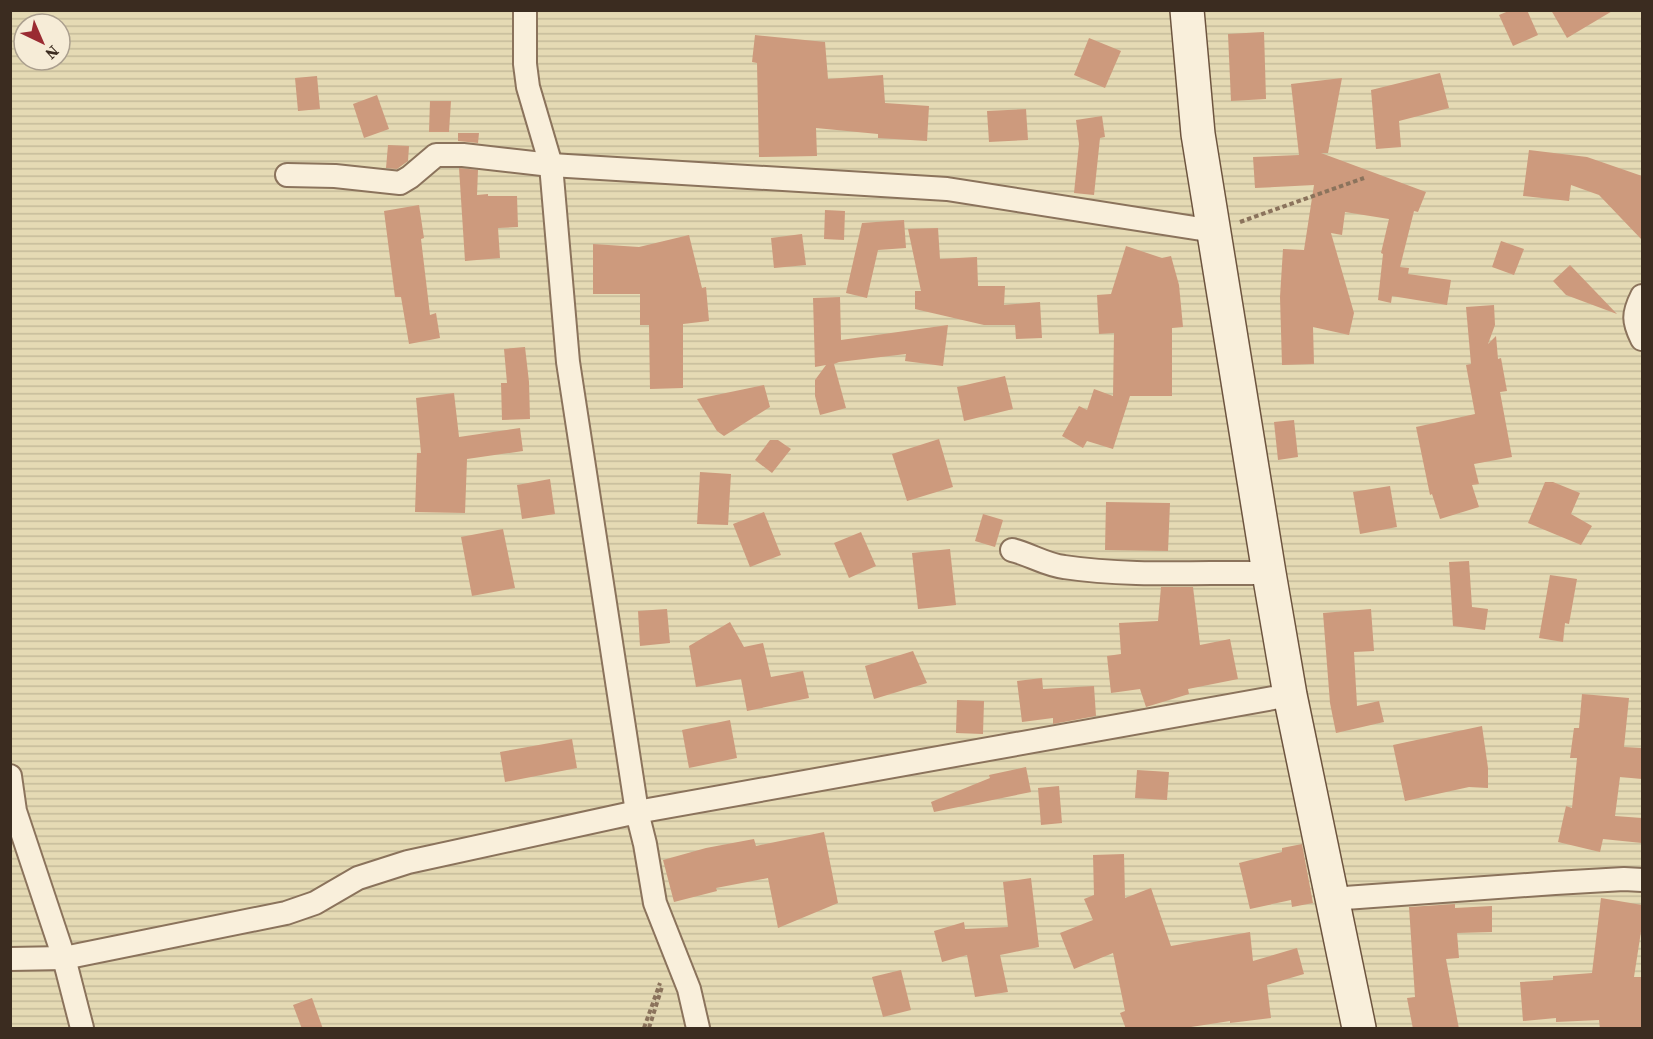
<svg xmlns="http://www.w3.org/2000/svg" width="1653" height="1039" font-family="'Source Serif 4',serif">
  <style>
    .farmland { fill: url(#farmland-rules); fill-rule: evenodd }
    .building { fill: #cd9a7d }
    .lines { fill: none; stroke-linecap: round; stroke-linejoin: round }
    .street-casing { stroke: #8b735c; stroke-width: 26 }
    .secondary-casing { stroke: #6d543f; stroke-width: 36 }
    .path { stroke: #8b735c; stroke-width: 4; stroke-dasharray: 4.5 3; stroke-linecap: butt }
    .street { stroke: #f9efdb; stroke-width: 22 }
    .secondary { stroke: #f9efdb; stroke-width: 33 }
  </style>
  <defs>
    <pattern id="farmland-rules" width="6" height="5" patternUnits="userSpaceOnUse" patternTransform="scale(1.5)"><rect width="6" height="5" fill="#e5dab4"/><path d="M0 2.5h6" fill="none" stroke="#c5bb9a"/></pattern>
  </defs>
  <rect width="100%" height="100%" fill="#efe1c7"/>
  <path class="farmland" d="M11 11H1642V1028H11ZM24 24H60V60H24Z"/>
  <g class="building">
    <polygon points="1511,10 1527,10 1538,35 1513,46 1499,15"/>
    <polygon points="1551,10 1614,10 1567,38"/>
    <polygon points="1264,32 1266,99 1231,101 1228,34"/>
    <polygon points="755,35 825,42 828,79 883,75 885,103 929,106 927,141 878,138 878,134 816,128 817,156 759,157 757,63 752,62"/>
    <polygon points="1089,38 1121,51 1105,88 1074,75"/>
    <polygon points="1440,73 1449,108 1399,121 1401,147 1376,149 1371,90"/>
    <polygon points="317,76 320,109 298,111 295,78"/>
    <polygon points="1342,78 1328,153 1321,153 1426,192 1418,212 1414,211 1400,267 1409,268 1408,274 1451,280 1447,305 1392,296 1391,303 1378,300 1383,254 1381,253 1389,219 1345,212 1342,235 1331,233 1354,313 1349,335 1313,327 1314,364 1282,365 1280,297 1283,249 1304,250 1314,185 1255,188 1253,157 1299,155 1291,84"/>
    <polygon points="377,95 389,129 364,138 353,104"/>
    <polygon points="430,101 451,101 449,132 429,132"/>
    <polygon points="1026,109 1028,140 989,142 987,111"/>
    <polygon points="1102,116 1105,137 1100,138 1094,195 1074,193 1079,144 1076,120"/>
    <polygon points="458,133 479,133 478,143 458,141"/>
    <polygon points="388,145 409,146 408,161 397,169 386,168"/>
    <polygon points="1529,150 1587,157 1642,176 1642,240 1599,195 1571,185 1569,201 1523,196"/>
    <polygon points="459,168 478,170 477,195 488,194 488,196 517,196 518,227 498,228 500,258 465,261"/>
    <polygon points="419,205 424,238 421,239 430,315 436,313 440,338 409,344 401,297 395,297 384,211"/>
    <polygon points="825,210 845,211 844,240 824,239"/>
    <polygon points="904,220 906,248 878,250 867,298 846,293 862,223"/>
    <polygon points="938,228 940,259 977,257 978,286 1005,286 1004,305 1040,302 1042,338 1016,339 1015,325 984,325 915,309 915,291 921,291 908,229"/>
    <polygon points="802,234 806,265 774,268 771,238"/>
    <polygon points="689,235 702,288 706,287 709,321 683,324 683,388 650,389 649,325 640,325 640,294 593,294 593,244 639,247"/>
    <polygon points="1501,241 1524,249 1514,275 1492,267"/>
    <polygon points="1126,246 1162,258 1171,256 1179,285 1183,327 1172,328 1172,396 1130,396 1113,449 1087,441 1083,448 1062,436 1079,406 1087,410 1094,389 1113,396 1114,333 1099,334 1097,295 1111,294"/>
    <polygon points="1570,265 1617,314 1566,295 1553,281"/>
    <polygon points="840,297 841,340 948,325 943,366 905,361 906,354 839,362 834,364 846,408 820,415 815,396 815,380 826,365 815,367 813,298"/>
    <polygon points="1494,305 1495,325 1488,344 1496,336 1498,359 1501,358 1507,391 1500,392 1512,457 1474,464 1479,484 1472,485 1479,507 1440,519 1432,494 1430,495 1416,427 1475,414 1466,365 1471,364 1466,307"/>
    <polygon points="525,347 529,382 530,419 502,420 501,383 507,383 504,349"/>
    <polygon points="1005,376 1013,409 964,421 957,387"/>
    <polygon points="764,385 770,407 724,436 717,431 697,399"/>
    <polygon points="454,393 459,437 520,428 523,451 467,459 465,513 415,512 417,453 421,453 416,398"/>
    <polygon points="1294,420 1298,457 1278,460 1274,422"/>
    <polygon points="939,439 953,487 907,501 892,454"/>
    <polygon points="770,440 778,440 791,449 772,473 755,460"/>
    <polygon points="700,472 731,474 728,525 697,524"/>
    <polygon points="550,479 555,514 522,519 517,485"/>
    <polygon points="1545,482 1553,482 1580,493 1571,514 1592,526 1581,545 1528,523"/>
    <polygon points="1390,486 1397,527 1360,534 1353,492"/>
    <polygon points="1106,502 1170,503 1168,551 1105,550"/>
    <polygon points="764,512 781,555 750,567 733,524"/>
    <polygon points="983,514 1003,520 995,547 975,541"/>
    <polygon points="503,529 515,588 472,596 461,537"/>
    <polygon points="861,532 876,566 849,578 834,543"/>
    <polygon points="950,549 956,605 918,609 912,553"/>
    <polygon points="1469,561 1472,607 1488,609 1485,630 1453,626 1449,562"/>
    <polygon points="1550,575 1577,579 1569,624 1565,623 1563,642 1539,638"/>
    <polygon points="1161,587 1193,587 1200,645 1230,639 1238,679 1188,689 1189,694 1146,707 1140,689 1111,693 1107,656 1121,654 1119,623 1158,621"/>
    <polygon points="667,609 670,643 640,646 638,611"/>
    <polygon points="1371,609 1374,651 1354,652 1357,706 1379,701 1384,722 1336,733 1330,703 1323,613"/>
    <polygon points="730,622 744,647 763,643 771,677 803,671 809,698 747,711 741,679 696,687 689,646"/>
    <polygon points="913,651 927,683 874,699 865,666"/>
    <polygon points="1042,678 1043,689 1094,686 1096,716 1053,724 1053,718 1022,722 1017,681"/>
    <polygon points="1582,694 1629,698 1624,747 1642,748 1642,779 1620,777 1615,816 1642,818 1642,843 1603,839 1600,852 1558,842 1566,806 1572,808 1577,758 1570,758 1574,728 1579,728"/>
    <polygon points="957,700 984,701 983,734 956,733"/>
    <polygon points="730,720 737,758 689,768 682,730"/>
    <polygon points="1482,726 1488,768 1488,788 1469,787 1405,801 1393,745"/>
    <polygon points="572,739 577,768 505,782 500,752"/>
    <polygon points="1026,767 1031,792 934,812 931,802 990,778 989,775"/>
    <polygon points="1137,770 1169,772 1167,800 1135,798"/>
    <polygon points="1059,786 1062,823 1041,825 1038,788"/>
    <polygon points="824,832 838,903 778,928 768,878 716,888 717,891 674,902 663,860 706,848 754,839 756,846"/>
    <polygon points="1302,844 1313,903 1292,907 1291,900 1250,909 1239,863 1282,852 1282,848"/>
    <polygon points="1124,854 1125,898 1151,888 1171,946 1250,932 1253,961 1297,948 1304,974 1267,985 1271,1018 1230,1023 1230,1021 1178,1029 1126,1029 1120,1013 1125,1011 1113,953 1074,969 1060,933 1093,920 1084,899 1094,895 1093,855"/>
    <polygon points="1031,878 1039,947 1000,955 1008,992 975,997 967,955 942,962 934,931 964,922 965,929 1008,927 1003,882"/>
    <polygon points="1601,898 1642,905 1642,925 1634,977 1642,977 1642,1029 1600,1029 1599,1020 1556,1022 1556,1018 1523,1021 1520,982 1553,980 1553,976 1592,973"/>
    <polygon points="1455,904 1455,908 1492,906 1492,932 1457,933 1459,958 1446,959 1459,1029 1413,1029 1407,998 1415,997 1409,907"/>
    <polygon points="901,970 911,1010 883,1017 872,977"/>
    <polygon points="312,998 323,1029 302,1029 293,1005"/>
  </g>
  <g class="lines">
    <g class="street-casing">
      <g id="street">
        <polyline points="525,10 525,64 528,87 551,165 568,362 637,812 1290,695"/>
        <polyline points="287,175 335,176 400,183 410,177 436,155 463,155 551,165 947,189 1214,231"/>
        <path d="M1642 296C1633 314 1633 321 1642 339"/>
        <path d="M1012 550C1029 554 1046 565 1064 567 1130 577 1202 572 1269 573"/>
        <polyline points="10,776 15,811 64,958 82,1028"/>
        <polyline points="1331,899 1555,883 1624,879 1642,880"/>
        <polyline points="10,959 64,958 286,913 315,903 358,878 408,862 637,812 645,844 655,903 689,989 698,1028"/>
      </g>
    </g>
    <g class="secondary-casing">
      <polyline id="secondary" points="1187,10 1198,134 1269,573 1290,695 1359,1028"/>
    </g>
    <g class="path">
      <polyline points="1240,222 1364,178"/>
      <polyline points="644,1028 660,983"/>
      <polyline points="649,1028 662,987"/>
    </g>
    <use href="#street" class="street"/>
    <use href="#secondary" class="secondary"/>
  </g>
  <rect width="1653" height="1039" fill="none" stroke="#3b2c20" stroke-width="24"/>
  <g transform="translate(42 42) rotate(136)"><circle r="28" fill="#f6ecd7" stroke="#ab9f8e" stroke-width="1.5"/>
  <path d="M0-4.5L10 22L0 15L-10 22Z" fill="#9a2b32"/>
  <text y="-9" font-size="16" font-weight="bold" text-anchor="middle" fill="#3b2c20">N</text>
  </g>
</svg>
